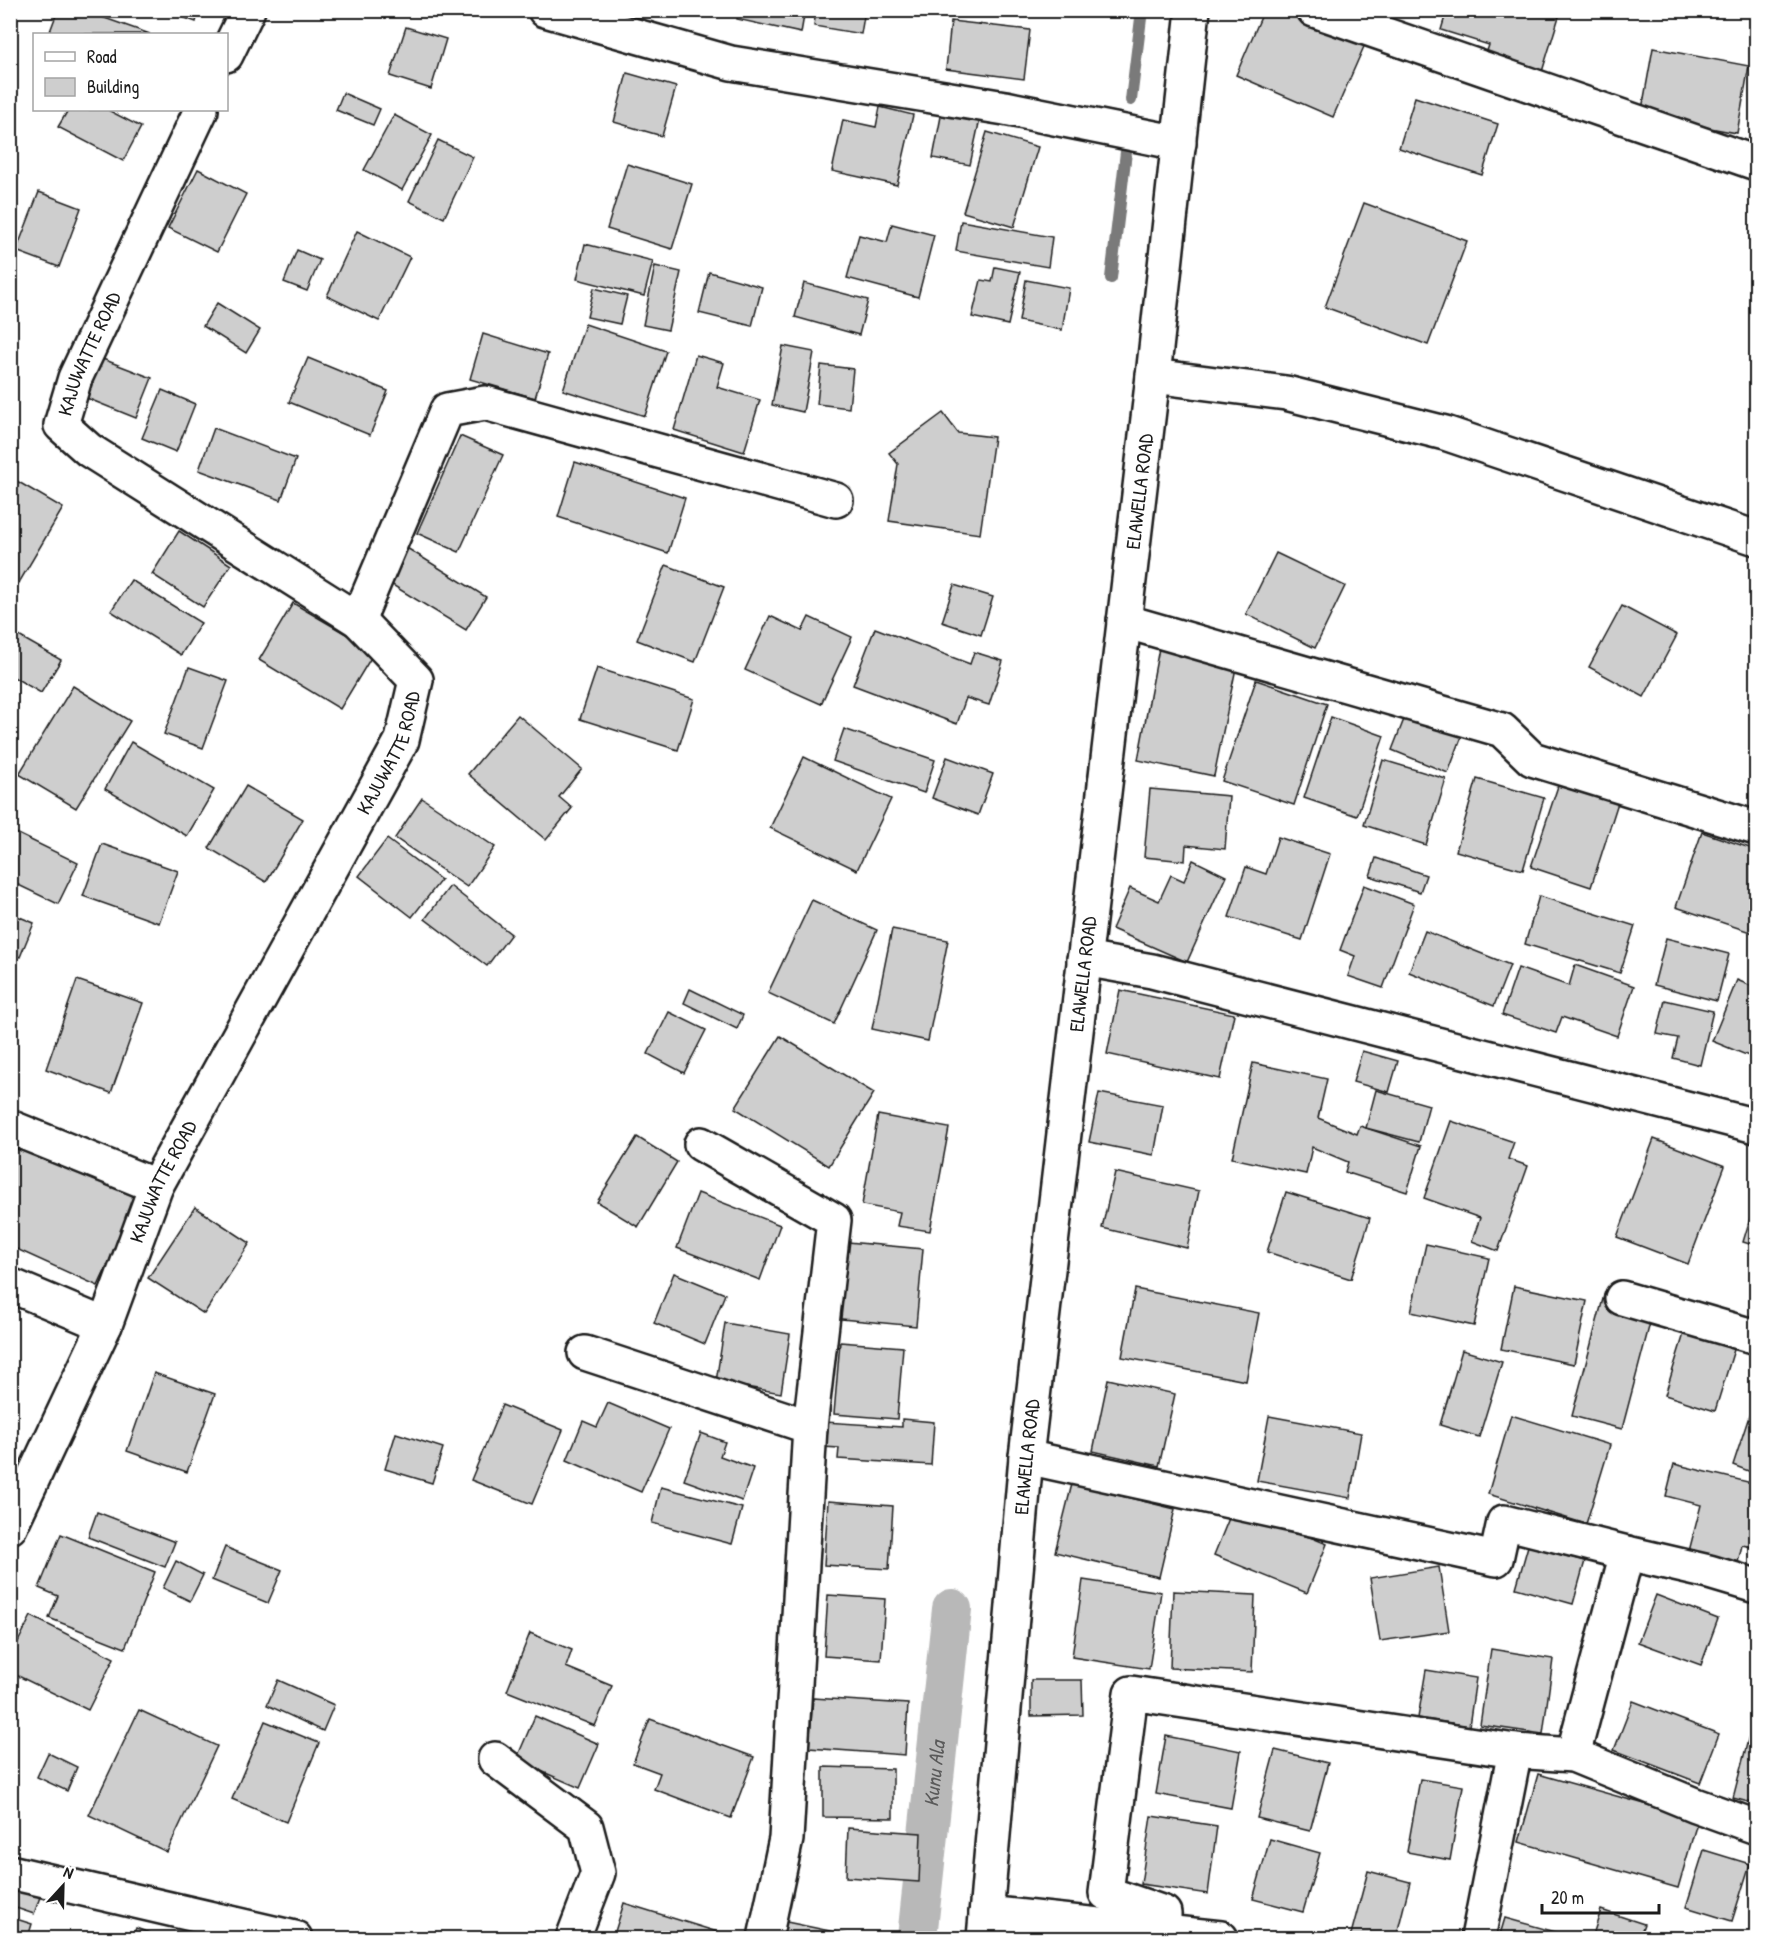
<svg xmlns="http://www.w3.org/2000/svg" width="1767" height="1949" font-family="'Patrick Hand',sans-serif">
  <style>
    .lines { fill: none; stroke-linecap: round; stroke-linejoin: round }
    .stream { stroke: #7a7a7a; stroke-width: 12 }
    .canal { stroke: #b8b8b8; stroke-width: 40 }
    .building { fill: #cecece; stroke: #1c1c1c; stroke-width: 1.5 }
    .minor-casing { stroke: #1c1c1c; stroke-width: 38 }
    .major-casing { stroke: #1c1c1c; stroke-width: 38 }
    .minor { stroke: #fff; stroke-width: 33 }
    .major { stroke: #fff; stroke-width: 33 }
    .labels { text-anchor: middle; stroke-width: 4.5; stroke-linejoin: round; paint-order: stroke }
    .street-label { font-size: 20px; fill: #1c1c1c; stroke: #fff }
    .water-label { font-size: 21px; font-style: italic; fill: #5a5a5a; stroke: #fff }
  </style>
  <rect width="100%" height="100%" fill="#fff"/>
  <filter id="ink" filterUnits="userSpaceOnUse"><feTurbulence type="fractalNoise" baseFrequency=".0167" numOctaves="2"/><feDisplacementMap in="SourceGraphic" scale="12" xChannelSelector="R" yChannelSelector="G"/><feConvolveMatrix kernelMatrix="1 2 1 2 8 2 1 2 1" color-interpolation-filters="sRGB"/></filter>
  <g filter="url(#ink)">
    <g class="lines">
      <g class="stream">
        <polyline points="1131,100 1142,10"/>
        <polyline points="1111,278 1126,152"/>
      </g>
      <path class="canal" id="s1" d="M917 1938 952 1609"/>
    </g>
    <g class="building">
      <polygon points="58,10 82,10 150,34 49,34"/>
      <polygon points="163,10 199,10 196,22"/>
      <polygon points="738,10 805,10 801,33 737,19"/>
      <polygon points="816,10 865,10 861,34 814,26"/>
      <polygon points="1264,10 1293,10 1366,42 1333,117 1236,75"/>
      <polygon points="1447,10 1561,10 1541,75 1485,57 1489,45 1441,30"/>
      <polygon points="951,21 1030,30 1024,79 946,69"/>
      <polygon points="406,27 446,39 431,89 390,76"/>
      <polygon points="1653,48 1749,66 1737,133 1641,115"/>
      <polygon points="627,73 676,87 662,136 614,122"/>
      <polygon points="343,93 380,109 373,125 336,110"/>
      <polygon points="1415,97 1498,124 1482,175 1399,148"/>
      <polygon points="943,106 981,114 970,165 933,158"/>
      <polygon points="880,107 913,115 897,185 832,171 843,120 876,127"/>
      <polygon points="68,110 108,110 141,127 123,161 58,127"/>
      <polygon points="394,115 432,135 402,190 364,170"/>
      <polygon points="987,132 1038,147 1014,227 963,212"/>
      <polygon points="438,140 473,157 444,218 409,201"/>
      <polygon points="627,164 692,184 672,249 607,229"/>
      <polygon points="198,169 246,194 217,252 168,228"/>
      <polygon points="39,192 81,208 59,267 16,251"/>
      <polygon points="1364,203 1467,241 1428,345 1325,307"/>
      <polygon points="961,221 1052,237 1048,267 956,251"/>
      <polygon points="892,224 934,235 918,297 847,278 859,235 887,242"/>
      <polygon points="357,231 410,257 379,321 327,296"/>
      <polygon points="585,244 653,261 644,296 577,279"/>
      <polygon points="297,250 320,260 307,291 284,282"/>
      <polygon points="655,266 681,272 668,330 643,325"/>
      <polygon points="995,267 1020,272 1008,325 972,317 981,280 992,282"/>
      <polygon points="709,272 762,287 752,326 699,313"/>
      <polygon points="1026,280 1069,288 1062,330 1019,321"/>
      <polygon points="804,283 868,300 859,335 795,317"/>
      <polygon points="594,288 627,296 620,324 587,317"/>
      <polygon points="217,303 260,330 246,353 203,326"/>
      <polygon points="585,324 666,351 645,416 563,390"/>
      <polygon points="483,334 548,354 535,398 470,379"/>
      <polygon points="783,346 814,352 803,412 772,405"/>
      <polygon points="696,355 724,363 717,387 760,400 744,452 674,430"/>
      <polygon points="100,358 152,378 136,418 84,397"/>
      <polygon points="308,358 388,391 370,435 289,402"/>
      <polygon points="821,365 853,369 849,408 817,404"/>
      <polygon points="162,390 195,404 176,452 142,438"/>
      <polygon points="943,413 958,433 994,437 980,534 889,521 898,464 889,453"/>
      <polygon points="214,428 296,459 281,500 199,470"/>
      <polygon points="460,436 503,455 459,552 417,533"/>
      <polygon points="575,462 685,498 668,553 558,517"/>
      <polygon points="10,477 63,508 13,593 10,591"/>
      <polygon points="179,531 231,565 203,607 152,574"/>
      <polygon points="402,545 486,597 466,630 381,578"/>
      <polygon points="1276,553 1345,586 1315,648 1246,614"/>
      <polygon points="666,565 724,587 695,662 637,640"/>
      <polygon points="131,580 201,623 181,655 111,611"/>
      <polygon points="954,585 993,597 981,635 942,622"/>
      <polygon points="293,603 375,651 340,709 259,660"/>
      <polygon points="1622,606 1677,635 1644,697 1589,667"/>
      <polygon points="770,616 802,631 809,617 852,637 821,704 745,670"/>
      <polygon points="875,628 970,664 974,652 1003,661 989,705 966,698 957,724 853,685"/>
      <polygon points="17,635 61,660 41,693 10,675 10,646"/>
      <polygon points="1159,648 1237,663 1214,776 1138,760"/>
      <polygon points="189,667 228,681 203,748 164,734"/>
      <polygon points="597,668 694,699 678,750 580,719"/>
      <polygon points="1256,680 1327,704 1294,805 1222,781"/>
      <polygon points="73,686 130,721 76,808 19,774"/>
      <polygon points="1408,709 1464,731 1448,773 1392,750"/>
      <polygon points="518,715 582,769 559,797 572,808 546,840 468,774"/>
      <polygon points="1331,717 1384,736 1357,816 1304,798"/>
      <polygon points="844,729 935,760 924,793 833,761"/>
      <polygon points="131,742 214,790 187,836 105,789"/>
      <polygon points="804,757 891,799 857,870 770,828"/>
      <polygon points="947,757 993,774 978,815 932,798"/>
      <polygon points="1383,760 1446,779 1426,845 1364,825"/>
      <polygon points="1563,771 1622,790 1591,887 1531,867"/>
      <polygon points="1477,779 1544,798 1523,870 1456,851"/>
      <polygon points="246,786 303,819 266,882 209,848"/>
      <polygon points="1150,789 1229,796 1225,849 1186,845 1185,861 1144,857"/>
      <polygon points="422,798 495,847 467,887 395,838"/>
      <polygon points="10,830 78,863 58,904 10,881"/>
      <polygon points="1702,832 1756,850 1756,934 1676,907"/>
      <polygon points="1278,837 1330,854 1302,940 1229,917 1246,867 1266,874"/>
      <polygon points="387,839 441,880 412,917 359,876"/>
      <polygon points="102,844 178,871 159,923 83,896"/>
      <polygon points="1376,858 1426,875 1420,892 1370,876"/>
      <polygon points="1193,860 1226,876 1187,962 1112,929 1130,888 1159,901 1171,875 1184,881"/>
      <polygon points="1364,885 1414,904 1383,988 1348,976 1355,956 1340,950"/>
      <polygon points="450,886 511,934 487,966 425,919"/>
      <polygon points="1539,896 1635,926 1620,973 1525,944"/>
      <polygon points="812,900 877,930 834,1024 768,993"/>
      <polygon points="10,913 34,923 20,957 10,953"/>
      <polygon points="892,929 948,940 928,1041 872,1029"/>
      <polygon points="1425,931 1510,965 1494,1006 1409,972"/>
      <polygon points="1666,938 1729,954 1717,1001 1654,985"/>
      <polygon points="1575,965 1634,986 1617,1036 1562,1017 1556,1033 1502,1015 1518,968 1569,986"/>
      <polygon points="77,980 143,1003 111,1093 46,1069"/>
      <polygon points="1737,980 1756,988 1756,1059 1712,1041"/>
      <polygon points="690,989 743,1015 737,1029 684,1003"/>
      <polygon points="1120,990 1234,1014 1220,1079 1107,1054"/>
      <polygon points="1665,1000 1713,1011 1700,1065 1673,1058 1678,1038 1657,1034"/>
      <polygon points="669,1012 706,1030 684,1073 648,1054"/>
      <polygon points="780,1036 874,1093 829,1166 735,1108"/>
      <polygon points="1362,1051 1398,1061 1389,1092 1353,1082"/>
      <polygon points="1253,1063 1327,1079 1318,1118 1357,1134 1360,1126 1421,1146 1407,1192 1345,1172 1348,1162 1312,1147 1306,1174 1232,1158"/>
      <polygon points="1376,1090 1429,1105 1419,1142 1366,1128"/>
      <polygon points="1099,1093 1163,1105 1154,1155 1089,1142"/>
      <polygon points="878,1115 949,1128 930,1231 897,1226 900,1212 862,1205"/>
      <polygon points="1451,1121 1514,1142 1508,1159 1528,1166 1498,1251 1472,1241 1480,1218 1424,1198"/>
      <polygon points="637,1137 677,1162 638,1227 597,1202"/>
      <polygon points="10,1138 139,1197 98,1286 10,1246"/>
      <polygon points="1654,1139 1725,1166 1688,1264 1617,1237"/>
      <polygon points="1115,1172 1199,1191 1187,1248 1102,1228"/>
      <polygon points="1286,1192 1370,1218 1351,1279 1267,1252"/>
      <polygon points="698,1193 780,1225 760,1280 677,1248"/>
      <polygon points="1756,1199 1756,1246 1743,1242"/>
      <polygon points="195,1207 250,1243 204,1314 148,1278"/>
      <polygon points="837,1241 923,1249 916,1326 831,1318"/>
      <polygon points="1426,1244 1489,1258 1474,1326 1411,1312"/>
      <polygon points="674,1273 725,1294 705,1344 654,1323"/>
      <polygon points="1514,1286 1587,1301 1574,1364 1501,1349"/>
      <polygon points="1135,1289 1259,1313 1246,1381 1122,1357"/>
      <polygon points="1604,1295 1654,1308 1622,1429 1572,1416"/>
      <polygon points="725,1323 790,1334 781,1393 716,1382"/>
      <polygon points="1687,1324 1737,1340 1715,1411 1665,1395"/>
      <polygon points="840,1342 903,1347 897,1419 834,1414"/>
      <polygon points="1462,1350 1502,1362 1479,1437 1440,1425"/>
      <polygon points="154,1373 215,1394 187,1472 127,1451"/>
      <polygon points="1108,1379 1175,1394 1159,1466 1093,1451"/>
      <polygon points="1756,1395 1756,1474 1733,1465"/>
      <polygon points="608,1403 669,1429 641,1492 567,1460 583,1421 597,1427"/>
      <polygon points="502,1405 563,1430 532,1504 471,1480"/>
      <polygon points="1511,1415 1610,1445 1586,1524 1488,1494"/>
      <polygon points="1269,1416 1361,1433 1350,1498 1257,1481"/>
      <polygon points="902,1419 934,1422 931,1465 838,1459 839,1448 823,1447 825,1422 902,1427"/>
      <polygon points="396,1433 443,1448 432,1483 385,1469"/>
      <polygon points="701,1433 725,1442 720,1456 753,1468 742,1501 684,1480"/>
      <polygon points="1674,1464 1756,1484 1756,1548 1742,1545 1736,1571 1687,1559 1701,1505 1666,1496"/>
      <polygon points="1072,1484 1175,1509 1159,1577 1055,1552"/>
      <polygon points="661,1487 742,1508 732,1544 652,1523"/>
      <polygon points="828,1501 893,1506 889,1569 824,1565"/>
      <polygon points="1234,1506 1327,1544 1307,1593 1214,1555"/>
      <polygon points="97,1512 175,1542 165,1567 88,1537"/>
      <polygon points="61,1534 155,1572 125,1648 49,1618 58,1596 39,1588"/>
      <polygon points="1528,1546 1585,1561 1573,1604 1516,1588"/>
      <polygon points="225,1547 282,1570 268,1603 212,1580"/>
      <polygon points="176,1561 203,1575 190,1601 163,1588"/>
      <polygon points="1439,1567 1449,1631 1380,1641 1370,1578"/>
      <polygon points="1083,1580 1161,1592 1149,1669 1072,1657"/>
      <polygon points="1173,1591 1255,1595 1252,1672 1170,1668"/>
      <polygon points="828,1595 885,1599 881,1660 824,1656"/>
      <polygon points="1656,1595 1718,1619 1701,1665 1638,1642"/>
      <polygon points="31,1616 114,1658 88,1710 10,1672 10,1658"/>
      <polygon points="530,1633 572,1650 566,1667 612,1686 595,1726 507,1691"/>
      <polygon points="1491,1649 1553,1659 1543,1734 1480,1725"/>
      <polygon points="1426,1670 1476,1678 1469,1726 1418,1718"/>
      <polygon points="278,1680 334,1705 323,1731 267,1705"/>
      <polygon points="1031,1680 1082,1680 1083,1715 1031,1716"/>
      <polygon points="813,1698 908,1704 905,1755 809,1748"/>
      <polygon points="1633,1701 1719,1734 1700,1783 1614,1750"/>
      <polygon points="139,1710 217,1746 167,1852 89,1815"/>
      <polygon points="535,1716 599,1744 580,1788 516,1760"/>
      <polygon points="650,1719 754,1757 731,1818 654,1789 660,1773 633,1763"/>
      <polygon points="265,1721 319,1743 286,1822 232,1799"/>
      <polygon points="1750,1732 1756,1734 1756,1804 1733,1798"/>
      <polygon points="1166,1736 1241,1751 1231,1808 1156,1794"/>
      <polygon points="1275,1750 1328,1763 1310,1831 1257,1818"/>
      <polygon points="48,1753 77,1767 67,1791 37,1777"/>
      <polygon points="823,1767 893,1769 893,1818 823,1817"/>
      <polygon points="1538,1774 1698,1819 1678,1888 1519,1842"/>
      <polygon points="1420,1779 1463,1786 1450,1860 1407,1852"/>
      <polygon points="1151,1816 1217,1826 1208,1894 1141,1884"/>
      <polygon points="848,1828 921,1833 919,1882 846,1877"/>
      <polygon points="1270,1839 1320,1853 1303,1912 1253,1899"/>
      <polygon points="1704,1850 1750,1864 1732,1921 1686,1907"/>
      <polygon points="1368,1871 1410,1882 1396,1938 1350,1938"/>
      <polygon points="10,1884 41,1894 34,1914 10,1906"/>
      <polygon points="624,1903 724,1934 723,1938 613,1938"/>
      <polygon points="1601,1910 1644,1924 1639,1938 1592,1938"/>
      <polygon points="10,1917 32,1924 28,1937 31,1938 10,1938"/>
      <polygon points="1505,1918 1570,1936 1570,1938 1499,1938"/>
      <polygon points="782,1921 863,1938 779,1938"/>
      <polygon points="136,1928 163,1938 132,1938"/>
    </g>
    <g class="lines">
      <g class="minor-casing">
        <g id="minor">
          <polyline points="545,10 731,63 1005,108 1179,143"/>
          <polyline points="1314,10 1756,163"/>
          <polyline points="226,55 248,10"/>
          <polyline points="1153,376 1286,393 1445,433 1756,538"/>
          <polyline points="358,620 447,410 485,403 836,500"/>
          <polyline points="1124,621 1502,730 1532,759 1756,828"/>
          <polyline points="1084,959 1152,971 1756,1126"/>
          <polyline points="10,1127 156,1186"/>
          <polyline points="701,1144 834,1220 810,1427 786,1839 765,1938"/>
          <polyline points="10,1285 105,1325"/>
          <polyline points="1622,1298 1756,1337"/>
          <polyline points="585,1353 810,1427"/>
          <polyline points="1026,1457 1496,1559 1504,1522 1627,1553"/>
          <path id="s2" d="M10 1527 105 1325 156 1186 402 740 416 680 358 620 89 450 61 425 75 378 201 110"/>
          <polyline points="1573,1755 1627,1553 1709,1572 1756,1586"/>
          <polyline points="495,1759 586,1827 598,1873 573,1938"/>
          <polyline points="986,1913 1221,1938"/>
          <polyline points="1164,1932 1164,1913 1106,1893 1131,1693 1515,1751"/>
          <path id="s3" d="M984 1938 1026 1457 1153 376 1193 10"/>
          <polyline points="1478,1938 1515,1751 1573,1755 1695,1805 1756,1827"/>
        </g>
      </g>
      <g class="major-casing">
        <polyline id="major" points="10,1872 295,1938"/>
      </g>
      <use href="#minor" class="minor"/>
      <use href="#major" class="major"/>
    </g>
  </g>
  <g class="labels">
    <g class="street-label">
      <text dy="7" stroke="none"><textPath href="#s2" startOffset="1458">KAJUWATTE ROAD</textPath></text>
      <text dy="7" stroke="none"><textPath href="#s3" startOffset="1455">ELAWELLA ROAD</textPath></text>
      <text dy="7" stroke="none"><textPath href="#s2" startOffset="864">KAJUWATTE ROAD</textPath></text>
      <text dy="7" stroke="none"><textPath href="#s3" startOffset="969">ELAWELLA ROAD</textPath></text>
      <text dy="7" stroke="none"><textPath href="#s2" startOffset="378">KAJUWATTE ROAD</textPath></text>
      <text dy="7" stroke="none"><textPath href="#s3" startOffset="483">ELAWELLA ROAD</textPath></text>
    </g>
    <g class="water-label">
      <text dy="7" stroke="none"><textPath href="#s1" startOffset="165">Kunu Ala</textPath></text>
    </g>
  </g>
  <rect width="1767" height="1949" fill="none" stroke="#fff" stroke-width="36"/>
  <rect x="18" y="18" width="1731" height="1913" fill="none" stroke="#1c1c1c" stroke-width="2" filter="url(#ink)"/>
  <rect x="33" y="33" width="195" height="78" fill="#ffffff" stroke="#a4a4a4" stroke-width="1.5"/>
  <rect x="45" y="52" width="30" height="9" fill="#ffffff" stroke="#a4a4a4" stroke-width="1.5"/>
  <text x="87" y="63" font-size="18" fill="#1c1c1c">Road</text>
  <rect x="45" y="78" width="30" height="18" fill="#cecece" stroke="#a4a4a4" stroke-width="1.5"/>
  <text x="87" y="93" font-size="18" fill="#1c1c1c">Building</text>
  <g transform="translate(63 1886) rotate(22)" stroke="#ffffff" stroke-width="4.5" paint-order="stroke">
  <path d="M0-4.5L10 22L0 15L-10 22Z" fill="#1c1c1c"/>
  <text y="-9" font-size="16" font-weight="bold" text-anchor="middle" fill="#1c1c1c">N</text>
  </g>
  <path d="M1542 1904v9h117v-9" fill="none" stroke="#1c1c1c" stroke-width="3"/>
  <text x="1551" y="1904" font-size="18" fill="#1c1c1c" stroke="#ffffff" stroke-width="4.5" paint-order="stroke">20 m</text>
</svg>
